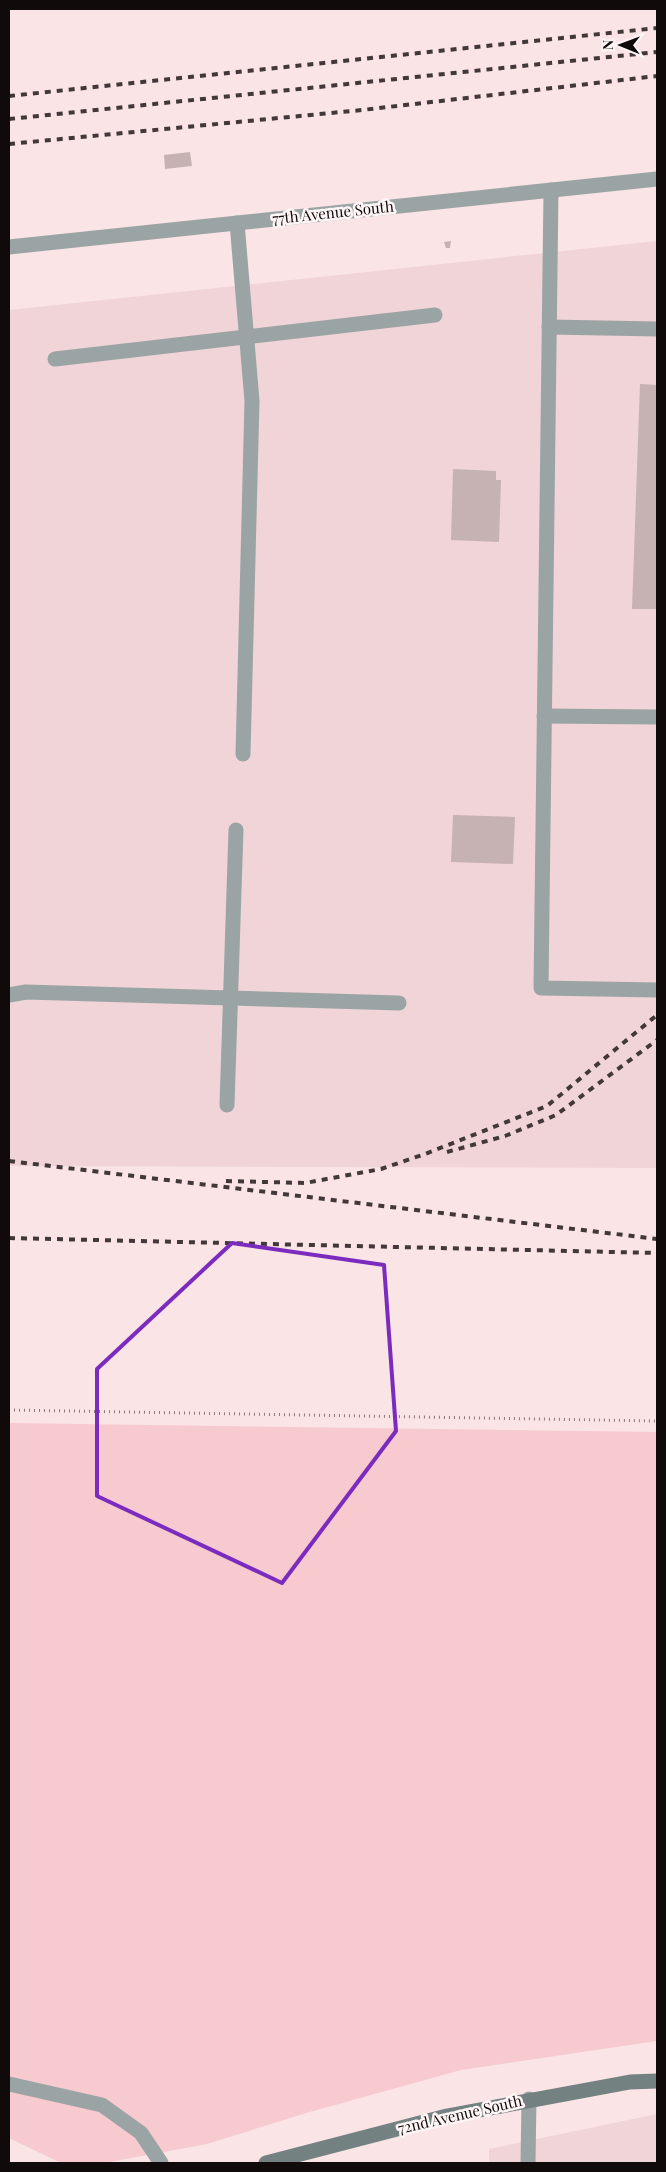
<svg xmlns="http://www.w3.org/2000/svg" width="666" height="2172" font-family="'Playfair Display',serif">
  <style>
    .built { fill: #f1d4d7 }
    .green { fill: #f6cace }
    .building { fill: #c6b2b3 }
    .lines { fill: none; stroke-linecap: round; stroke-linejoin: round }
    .path { stroke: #87787a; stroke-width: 3; stroke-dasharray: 1 4; stroke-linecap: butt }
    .lane { stroke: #9aa4a4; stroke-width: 15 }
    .street { stroke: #9aa4a4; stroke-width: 15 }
    .secondary { stroke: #748181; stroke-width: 15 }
    .rail { stroke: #423839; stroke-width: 4; stroke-dasharray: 6 6; stroke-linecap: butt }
    .marked { fill: none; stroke: #7b2cbf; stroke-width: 4; stroke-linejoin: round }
    .labels { text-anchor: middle; stroke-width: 5; stroke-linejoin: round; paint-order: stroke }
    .street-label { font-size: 15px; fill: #110a0b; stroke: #fef5f6 }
  </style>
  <rect width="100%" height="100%" fill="#fae4e6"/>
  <g class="built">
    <polygon points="657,241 657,1168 9,1166 9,310"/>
    <polygon points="657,2114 657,2163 489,2163 489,2149"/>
  </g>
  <polygon class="green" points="9,1423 657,1432 657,2041 461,2070 306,2113 207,2144 104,2163 61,2163 9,2138"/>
  <g class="building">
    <polygon points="190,152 192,166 165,169 164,155"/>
    <polygon points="451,241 450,248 446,248 444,242"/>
    <polygon points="640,384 657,385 657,609 632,609"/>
    <polygon points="453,469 496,471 496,480 501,480 499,542 451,540"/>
    <polygon points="453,815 515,817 513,864 451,862"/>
  </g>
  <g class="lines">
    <polyline class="path" points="9,1410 657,1421"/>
    <g class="lane">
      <polyline points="551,190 541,988 657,990"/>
      <polyline points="237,223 252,401 243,754"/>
      <polyline points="549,327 657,329"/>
      <polyline points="55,359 435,315"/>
      <polyline points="544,716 657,717"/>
      <polyline points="9,995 26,992 399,1003"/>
      <polyline points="227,1105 236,830"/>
      <polyline points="9,2084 102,2105 141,2133 161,2163"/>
      <polyline points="528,2163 529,2099"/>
    </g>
    <polyline class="street" points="9,247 657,179"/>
    <polyline class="secondary" points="266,2163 447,2116 630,2082 657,2081"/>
    <g class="rail">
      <polyline points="9,96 657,28"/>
      <polyline points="9,119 657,52"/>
      <polyline points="9,144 362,110 657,76"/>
      <polyline points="447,1152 505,1136 556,1115 657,1040"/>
      <polyline points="9,1161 657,1239"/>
      <polyline points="226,1181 305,1183 381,1169 425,1154 547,1106 657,1015"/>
      <polyline points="9,1238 657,1253"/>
    </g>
  </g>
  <path class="marked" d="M232 1243 384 1265 396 1431 282 1583 97 1496V1369Z"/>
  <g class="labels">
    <g class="street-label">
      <text transform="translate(333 213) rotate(-6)" y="5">77th Avenue South</text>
      <text transform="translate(460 2115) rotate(-13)" y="5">72nd Avenue South</text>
    </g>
  </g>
  <rect width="666" height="2172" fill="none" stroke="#110a0b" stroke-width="20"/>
  <g transform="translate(621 45) rotate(271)" stroke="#fef5f6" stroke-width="4" paint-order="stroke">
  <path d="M0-4L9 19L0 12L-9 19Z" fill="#110a0b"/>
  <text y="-8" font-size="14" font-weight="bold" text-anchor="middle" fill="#110a0b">N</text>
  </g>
</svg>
